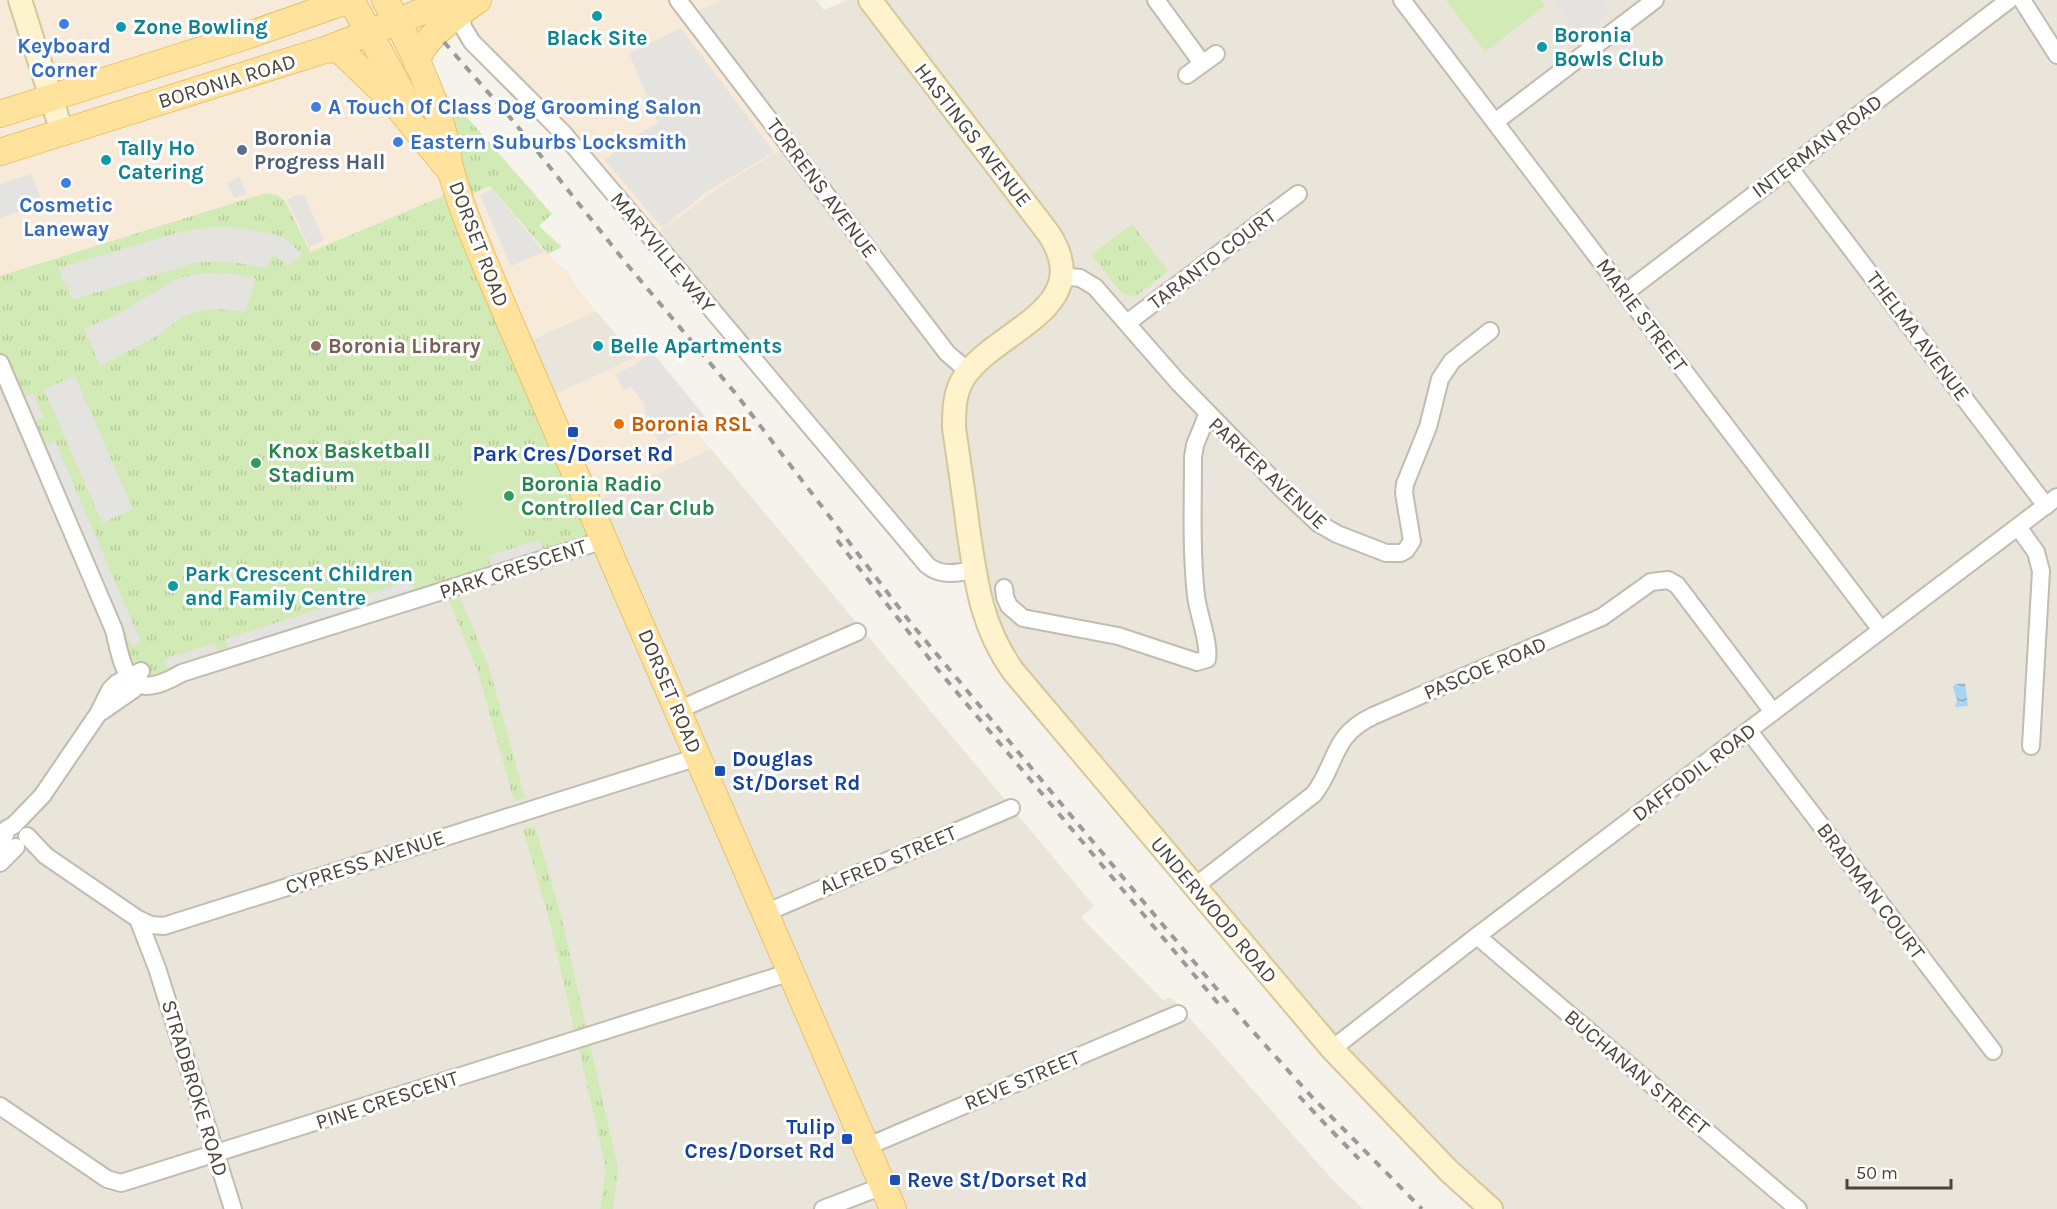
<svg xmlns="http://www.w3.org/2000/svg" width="2057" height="1209" font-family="Karla,sans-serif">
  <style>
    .residential { fill: #eae5da }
    .commercial { fill: #f7ead8 }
    .park { fill: url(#park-tufts) }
    .pitch { fill: #d2eab5 }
    .parking { fill: #e5e3e0 }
    .water { fill: url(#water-waves) }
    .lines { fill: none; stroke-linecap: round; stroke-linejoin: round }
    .street-casing { stroke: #c2bbae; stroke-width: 20 }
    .secondary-casing { stroke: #d6c79b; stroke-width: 26 }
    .primary-casing { stroke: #e6c16a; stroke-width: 28 }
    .street { stroke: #fff; stroke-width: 16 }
    .secondary { stroke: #fff3cd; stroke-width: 22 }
    .primary { stroke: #ffe39c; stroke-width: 26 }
    .rail { stroke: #9a9a9a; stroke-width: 4; stroke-dasharray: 8 8; stroke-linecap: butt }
    .culture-dot { fill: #0f9aa8; stroke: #fff; stroke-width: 2 }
    .shop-dot { fill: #3f7fe0; stroke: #fff; stroke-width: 2 }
    .service-dot { fill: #5c6f8a; stroke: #fff; stroke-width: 2 }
    .education-dot { fill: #8d6e63; stroke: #fff; stroke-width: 2 }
    .food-dot { fill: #e8710a; stroke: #fff; stroke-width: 2 }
    .transit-dot { fill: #1a4fb4; stroke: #fff; stroke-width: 2 }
    .leisure-dot { fill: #2e9e5b; stroke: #fff; stroke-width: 2 }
    .labels { text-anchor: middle; stroke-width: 6; stroke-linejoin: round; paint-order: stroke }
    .culture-label { font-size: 21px; font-weight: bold; fill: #0d838f; stroke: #fff; text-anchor: start }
    .shop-label { font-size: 21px; font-weight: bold; fill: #366cbe; stroke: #fff }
    .street-label { font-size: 21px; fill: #4b4439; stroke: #fff }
    .service-label { font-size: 21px; font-weight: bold; fill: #4e5e75; stroke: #fff; text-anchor: start }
    .education-label { font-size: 21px; font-weight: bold; fill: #785e54; stroke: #fff; text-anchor: start }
    .food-label { font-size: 21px; font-weight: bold; fill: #c56008; stroke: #fff; text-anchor: start }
    .leisure-label { font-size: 21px; font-weight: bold; fill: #27864d; stroke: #fff; text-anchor: start }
    .transit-label { font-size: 21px; font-weight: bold; fill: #164399; stroke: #fff; text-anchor: start }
  </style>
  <defs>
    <pattern id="park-tufts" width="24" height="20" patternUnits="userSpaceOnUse" patternTransform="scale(1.5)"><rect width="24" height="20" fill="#d2eab5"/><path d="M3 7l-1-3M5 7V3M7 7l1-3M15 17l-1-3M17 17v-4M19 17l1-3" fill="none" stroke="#b6ca9c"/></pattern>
    <pattern id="water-waves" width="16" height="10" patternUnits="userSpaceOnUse" patternTransform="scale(1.5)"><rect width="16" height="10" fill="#a9d4f2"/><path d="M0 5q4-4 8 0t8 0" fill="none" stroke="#8caec5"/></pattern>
  </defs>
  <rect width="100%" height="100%" fill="#f6f3ec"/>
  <g class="residential">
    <polygon points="722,0 816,0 824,10 848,0 2057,0 2057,1209 1491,1209 1449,1171 1013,671 975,571 937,572 651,237 721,186 789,144 690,14"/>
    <polygon points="596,311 636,358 543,400 520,345"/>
    <polygon points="0,363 588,504 711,449 1094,906 1081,917 1163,1000 1171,997 1330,1177 1363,1209 0,1209"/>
  </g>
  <g class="commercial">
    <polygon points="0,0 722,0 690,14 789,144 721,186 651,237 463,27 421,49 458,190 309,252 285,201 0,276"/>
    <polygon points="490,186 545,251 569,273 576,287 596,311 520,345 461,199"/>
    <polygon points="651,350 709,421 693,429 711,449 588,504 543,400"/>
  </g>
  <g class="park">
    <polygon points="443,90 552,214 539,226 562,247 548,254 490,186 461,199 604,540 456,588 489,667 525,798 514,801 478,672 445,591 157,681 134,674 0,363 0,276 266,193 277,195 285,201 310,252 457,190 430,96"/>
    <polygon points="1132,224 1168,271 1136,296 1123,294 1091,255"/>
    <polygon points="535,826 562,920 618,1168 613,1209 600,1209 606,1168 550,923 523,829"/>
  </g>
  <g class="pitch">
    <polygon points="1446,0 1541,0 1545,6 1485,52"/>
    <polygon points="537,446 565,508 481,546 453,483 493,466 496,471 511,465 509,459"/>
  </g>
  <g class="parking">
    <polygon points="1554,0 1602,0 1611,12 1581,34"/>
    <polygon points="681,28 774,152 706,192 662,228 605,160 630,139 658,123 629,53"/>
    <polygon points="31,174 43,204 0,218 0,184"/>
    <polygon points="240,177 247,194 234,198 227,183"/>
    <polygon points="492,189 544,252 511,266 480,195"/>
    <polygon points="299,194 305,197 324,240 309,247 287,200"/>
    <polygon points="207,227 234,227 274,234 285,239 302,254 287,267 284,261 272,255 267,268 238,263 207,262 194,263 72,300 68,285 64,286 59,268 177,233"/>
    <polygon points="203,273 235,274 256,278 245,312 218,309 198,311 184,316 154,338 100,366 84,329 122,312 169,283 182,277"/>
    <polygon points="651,352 706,418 697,425 659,443 644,409 645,404 631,387 623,390 616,373 633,366"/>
    <polygon points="75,376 133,509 102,523 44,389"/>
    <polygon points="33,393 44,417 35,421 24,397"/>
    <polygon points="55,441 141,642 132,646 45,446"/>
    <polygon points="539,540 543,549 491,567 488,556"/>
    <polygon points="411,580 414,590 228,649 225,639"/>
    <polygon points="215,643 218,652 167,668 164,659"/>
  </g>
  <polygon class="water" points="1965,683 1968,706 1955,707 1957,700 1953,687 1955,684"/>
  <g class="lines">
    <g class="street-casing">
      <g id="street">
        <polyline points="678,0 947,353 969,372"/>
        <polyline points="1156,0 1202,63"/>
        <polyline points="1402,0 1881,630"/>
        <polyline points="2022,0 2057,55"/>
        <path d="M461 12 463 27 472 42 563 133 927 565C941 577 957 573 975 570"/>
        <polyline points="1187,75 1216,54"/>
        <polyline points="1495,122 1655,0"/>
        <polyline points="1789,167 2046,506"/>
        <polyline points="1061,276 1080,278 1095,287 1178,382 1283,490 1318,523 1337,534 1386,553 1401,553 1406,550 1412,541 1404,493 1405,484 1428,427 1440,379 1452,361 1490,331"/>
        <polyline points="1625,293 2009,0"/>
        <polyline points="1127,323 1298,194"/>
        <path d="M0 363 114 630C125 678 130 703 182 673L604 540"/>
        <polyline points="2018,527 2036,552 2041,571 2031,746"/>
        <path d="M1004 588 1005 597 1009 606 1023 618 1118 636 1197 662 1207 659C1210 644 1198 613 1196 596 1191 550 1193 503 1193 457L1195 445 1208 413"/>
        <polyline points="678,710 857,632"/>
        <polyline points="101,712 133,690 139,676"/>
        <polyline points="1749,731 1993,1051"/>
        <polyline points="27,836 46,856 138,919 151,925 164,926 698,757"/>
        <polyline points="0,849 7,829 14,825 42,796 98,714 110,690 117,683 141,671"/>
        <polyline points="0,863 16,847"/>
        <path d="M1194 887 1314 794C1338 762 1331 736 1373 716L1602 617 1651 582 1668 580 1677 585 1773 712"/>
        <polyline points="765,913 1011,808"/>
        <polyline points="138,919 157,968 233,1209"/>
        <polyline points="1477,936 1798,1209"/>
        <polyline points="1332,1049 1477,936 2057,497"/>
        <polyline points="0,1106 107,1179 121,1183 791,972"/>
        <polyline points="866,1147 1178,1014"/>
        <polyline points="823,1209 883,1186"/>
      </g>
    </g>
    <g class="secondary-casing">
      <g id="secondary">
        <polyline points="20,0 62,132"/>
        <path d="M870 0 1049 234C1098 310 993 330 963 379 954 394 954 412 954 428 959 462 964 495 968 528 976 582 981 626 1013 671L1332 1049 1449 1171 1491 1209"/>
      </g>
    </g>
    <g class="primary-casing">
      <g id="primary">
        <polyline points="351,0 408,104"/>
        <path d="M385 0C408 39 433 91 444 135 447 147 448 160 451 171 465 221 488 270 508 318L893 1209"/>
        <polyline points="328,49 338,50 344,54 393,101 447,167"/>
        <path d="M417 64C419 40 459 13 478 0"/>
        <polyline points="0,114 246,36 349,0"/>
        <polyline points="0,152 328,49 451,0"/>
      </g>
    </g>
    <use href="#street" class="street"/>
    <use href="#secondary" class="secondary"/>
    <use href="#primary" class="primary"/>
    <g class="rail">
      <polyline points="444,42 514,122 625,262 736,394 910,622 1078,824 1248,1026 1312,1097 1422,1209"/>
      <polyline points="837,540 939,671 1222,1008"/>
      <polyline points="1299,1096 1326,1125 1359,1159"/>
    </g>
  </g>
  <g class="culture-dot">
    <circle cx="597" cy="16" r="6"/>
    <circle cx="121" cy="27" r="6"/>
    <circle cx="1542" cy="47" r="6"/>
    <circle cx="106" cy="160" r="6"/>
    <circle cx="598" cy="346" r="6"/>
    <circle cx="173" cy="586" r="6"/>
  </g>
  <g class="shop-dot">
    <circle cx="64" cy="24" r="6"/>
    <circle cx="316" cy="107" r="6"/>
    <circle cx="398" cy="142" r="6"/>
    <circle cx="66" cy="183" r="6"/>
  </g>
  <circle class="service-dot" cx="242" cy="150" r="6"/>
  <circle class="education-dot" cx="316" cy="346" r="6"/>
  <circle class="food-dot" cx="619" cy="424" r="6"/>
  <g class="transit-dot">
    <rect x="567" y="426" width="12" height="12" rx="3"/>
    <rect x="714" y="765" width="12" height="12" rx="3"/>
    <rect x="841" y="1133" width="12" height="12" rx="3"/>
    <rect x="889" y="1174" width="12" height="12" rx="3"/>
  </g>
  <g class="leisure-dot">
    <circle cx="256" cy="463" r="6"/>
    <circle cx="509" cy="496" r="6"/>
  </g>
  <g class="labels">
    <g class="culture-label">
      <text x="133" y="34">Zone Bowling</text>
      <text x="1554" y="42">Boronia<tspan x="1554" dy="24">Bowls Club</tspan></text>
      <text x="597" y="45" text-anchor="middle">Black Site</text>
      <text x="118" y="155">Tally Ho<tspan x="118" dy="24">Catering</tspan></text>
      <text x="610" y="353">Belle Apartments</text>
      <text x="185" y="581">Park Crescent Children<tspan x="185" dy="24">and Family Centre</tspan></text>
    </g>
    <g class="shop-label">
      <text x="64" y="53">Keyboard<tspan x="64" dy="24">Corner</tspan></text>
      <text x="328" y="114" text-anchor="start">A Touch Of Class Dog Grooming Salon</text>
      <text x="410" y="149" text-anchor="start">Eastern Suburbs Locksmith</text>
      <text x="66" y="212">Cosmetic<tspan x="66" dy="24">Laneway</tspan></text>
    </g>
    <g class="street-label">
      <text transform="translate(227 81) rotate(-17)" y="7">BORONIA ROAD</text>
      <text transform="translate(973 135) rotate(52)" y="7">HASTINGS AVENUE</text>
      <text transform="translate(1817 146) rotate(-37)" y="7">INTERMAN ROAD</text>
      <text transform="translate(822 188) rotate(53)" y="7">TORRENS AVENUE</text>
      <text transform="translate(479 244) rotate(69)" y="7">DORSET ROAD</text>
      <text transform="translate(663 252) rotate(50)" y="7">MARYVILLE WAY</text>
      <text transform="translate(1212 259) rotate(-37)" y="7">TARANTO COURT</text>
      <text transform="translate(1642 315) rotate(53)" y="7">MARIE STREET</text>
      <text transform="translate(1918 336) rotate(53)" y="7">THELMA AVENUE</text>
      <text transform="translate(1268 473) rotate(43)" y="7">PARKER AVENUE</text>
      <text transform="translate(513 569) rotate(-18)" y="7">PARK CRESCENT</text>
      <text transform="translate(1485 668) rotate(-23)" y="7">PASCOE ROAD</text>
      <text transform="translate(670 691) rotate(67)" y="7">DORSET ROAD</text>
      <text transform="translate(1694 772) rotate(-37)" y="7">DAFFODIL ROAD</text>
      <text transform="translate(888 860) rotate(-23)" y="7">ALFRED STREET</text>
      <text transform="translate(365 862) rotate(-18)" y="7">CYPRESS AVENUE</text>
      <text transform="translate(1871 891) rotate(53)" y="7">BRADMAN COURT</text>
      <text transform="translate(1214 910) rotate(50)" y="7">UNDERWOOD ROAD</text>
      <text transform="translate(1637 1072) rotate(40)" y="7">BUCHANAN STREET</text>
      <text transform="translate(1022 1080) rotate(-23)" y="7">REVE STREET</text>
      <text transform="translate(195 1088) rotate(73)" y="7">STRADBROKE ROAD</text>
      <text transform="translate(387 1100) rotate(-18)" y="7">PINE CRESCENT</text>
    </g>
    <g class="service-label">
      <text x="254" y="145">Boronia<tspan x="254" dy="24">Progress Hall</tspan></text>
    </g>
    <g class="education-label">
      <text x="328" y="353">Boronia Library</text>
    </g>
    <g class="food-label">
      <text x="631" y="431">Boronia RSL</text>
    </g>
    <g class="leisure-label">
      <text x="268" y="458">Knox Basketball<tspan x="268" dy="24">Stadium</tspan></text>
      <text x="521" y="491">Boronia Radio<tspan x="521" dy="24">Controlled Car Club</tspan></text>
    </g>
    <g class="transit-label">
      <text x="573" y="461" text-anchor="middle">Park Cres/Dorset Rd</text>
      <text x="732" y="766">Douglas<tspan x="732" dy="24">St/Dorset Rd</tspan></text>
      <text x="835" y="1134" text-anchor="end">Tulip<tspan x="835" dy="24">Cres/Dorset Rd</tspan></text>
      <text x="907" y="1187">Reve St/Dorset Rd</text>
    </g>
  </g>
  <path d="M1847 1179v9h104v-9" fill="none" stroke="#4b4439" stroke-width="3"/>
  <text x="1856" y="1179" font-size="18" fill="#4b4439" stroke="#ffffff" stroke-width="4.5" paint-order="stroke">50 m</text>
</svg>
